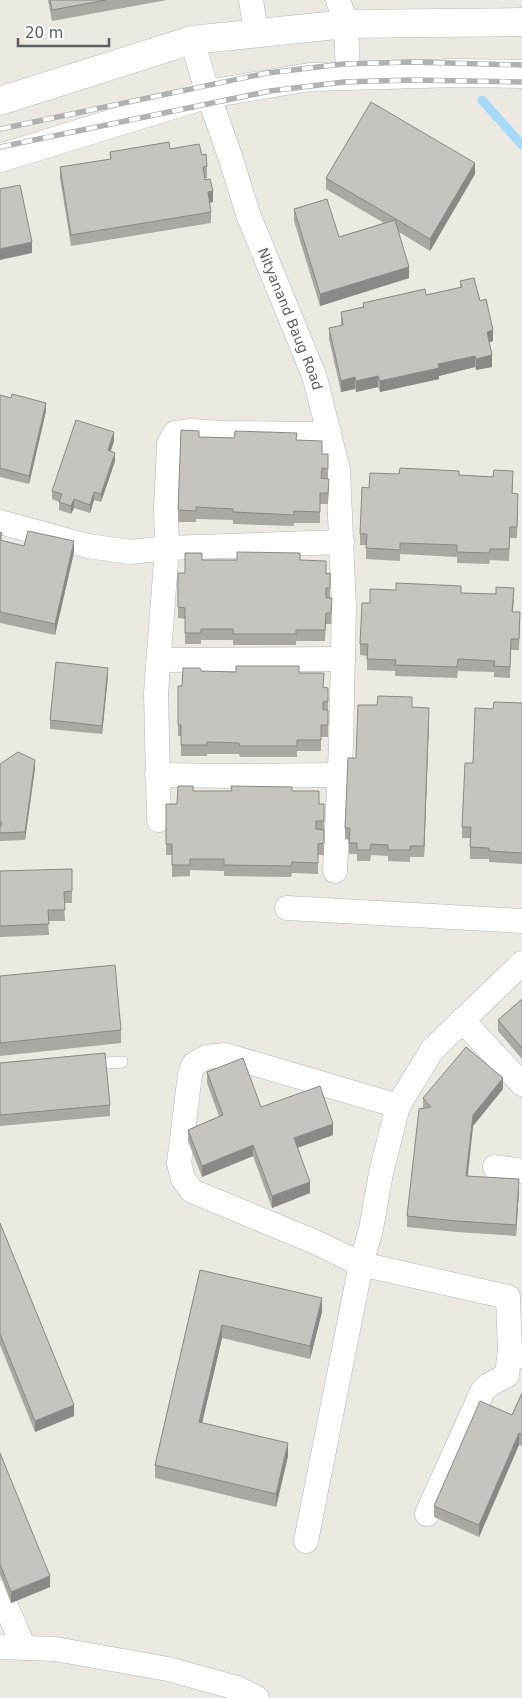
<svg xmlns="http://www.w3.org/2000/svg" width="522" height="1698" font-family="'DejaVu Sans',sans-serif">
  <style>
    .lines { fill: none; stroke-linecap: round; stroke-linejoin: round }
    .stream { stroke: #a6daf8; stroke-width: 9 }
    .service-casing { stroke: #b2b5b8; stroke-width: 12 }
    .minor-casing { stroke: #b2b5b8; stroke-width: 25 }
    .secondary-casing { stroke: #b3b7bb; stroke-width: 29 }
    .service { stroke: #fff; stroke-width: 11 }
    .minor { stroke: #fff; stroke-width: 24 }
    .secondary { stroke: #fff; stroke-width: 28 }
    .rail-casing { stroke: #b0b1b1; stroke-width: 5.5 }
    .rail { stroke: #fff; stroke-width: 4; stroke-dasharray: 11; stroke-linecap: butt }
    .wall { fill: #aba8a3 }
    .shaded-wall { fill: #8b8885 }
    .building { fill: #c7c3be; stroke: #8b8885 }
    .labels { text-anchor: middle; stroke-width: 4.5; stroke-linejoin: round; paint-order: stroke }
    .street-label { font-size: 14px; fill: #5a5e61; stroke: #fff }
  </style>
  <rect width="100%" height="100%" fill="#ece9e2"/>
  <g class="lines">
    <polyline class="stream" points="482,100 522,145"/>
    <g class="service-casing">
      <polyline id="service" points="91,1064 122,1062"/>
    </g>
    <g class="minor-casing">
      <g id="minor">
        <polyline points="251,0 256,33"/>
        <polyline points="338,0 346,24 348,75"/>
        <path id="s1" d="M192 40 208 94 230 156 248 214 315 378 338 470 344 607 341 745 335 871"/>
        <polyline points="0,522 88,546 130,552 167,548 342,542"/>
        <polyline points="159,660 343,659"/>
        <polyline points="157,775 239,776 340,775"/>
        <polyline points="159,820 156,693 167,548 166,507 169,444 175,433 191,431 224,433 329,434"/>
        <polyline points="287,908 522,921"/>
        <polyline points="462,1020 522,1084"/>
        <polyline points="398,1106 225,1055 206,1057 194,1064 190,1074 179,1163 183,1179 192,1191 315,1242 361,1264 508,1297 510,1351 522,1356"/>
        <polyline points="495,1167 522,1171"/>
        <polyline points="427,1514 483,1390 489,1385 507,1375 510,1351"/>
        <polyline points="306,1541 361,1264 371,1229 381,1173 398,1106 432,1050 522,963"/>
        <polyline points="0,1592 24,1648"/>
        <polyline points="0,1647 55,1649 168,1669 237,1688 257,1698"/>
      </g>
    </g>
    <g class="secondary-casing">
      <g id="secondary">
        <polyline points="0,101 192,40 346,24 522,22"/>
        <polyline points="0,158 208,94 310,77 458,73 522,74"/>
      </g>
    </g>
    <use href="#service" class="service"/>
    <use href="#minor" class="minor"/>
    <use href="#secondary" class="secondary"/>
    <g class="rail-casing">
      <g id="rail">
        <polyline points="0,129 267,73 343,64 411,62 522,65"/>
        <polyline points="0,147 270,91 344,82 411,80 522,82"/>
      </g>
    </g>
    <use href="#rail" class="rail"/>
  </g>
  <g class="wall">
    <polygon points="48,0 167,0 52,21"/>
    <polygon points="170,149 202,155 207,166 207,178 205,178 213,202 209,203 211,212 211,223 71,246 60,178 60,167 110,159 110,152"/>
    <polygon points="475,174 430,251 399,232 409,278 320,306 294,221 294,209 339,237 384,223 326,189 326,178"/>
    <polygon points="460,281 480,301 493,341 489,342 492,367 476,370 475,367 439,376 439,379 380,392 378,387 356,392 355,389 341,392 329,339 329,328 341,326 341,312 363,307 363,303 426,295 460,288"/>
    <polygon points="0,395 46,411 29,484 0,477"/>
    <polygon points="199,437 297,440 322,454 328,454 328,479 329,490 328,504 320,504 320,523 294,523 294,526 233,524 233,520 196,519 196,522 178,522 178,510"/>
    <polygon points="114,441 111,451 115,461 101,502 94,500 90,513 74,508 71,514 59,510 59,502 52,499 52,491"/>
    <polygon points="459,475 513,482 512,493 518,505 517,538 510,538 509,561 490,560 489,564 457,563 457,557 400,554 400,561 366,559 366,545 360,545 360,534 369,488"/>
    <polygon points="0,532 2,541 24,546 74,552 55,635 0,623"/>
    <polygon points="202,560 326,574 330,573 330,598 332,598 331,624 326,624 325,641 296,641 296,645 233,645 233,640 201,640 201,644 185,644 185,619 178,618 178,607 185,573"/>
    <polygon points="461,593 514,599 513,612 520,623 519,650 511,650 510,678 494,677 494,672 458,671 457,678 395,676 395,671 367,670 367,656 360,655 360,644 370,603"/>
    <polygon points="201,671 328,688 328,737 321,737 321,751 297,751 297,757 240,757 239,754 207,754 207,756 181,756 181,736 178,736 178,686 182,686"/>
    <polygon points="108,676 102,734 50,729 50,720"/>
    <polygon points="522,703 522,864 489,862 489,859 470,859 470,838 462,838 462,827 473,763 493,709"/>
    <polygon points="412,707 429,719 424,857 410,857 410,862 388,861 388,856 371,855 370,861 357,861 357,854 349,854 349,840 345,839 345,828 356,758"/>
    <polygon points="0,764 35,768 25,840 0,841"/>
    <polygon points="193,791 292,791 319,804 324,815 324,855 318,855 318,874 292,873 291,877 224,876 224,871 190,870 190,876 172,877 172,855 166,855 166,804 177,804"/>
    <polygon points="0,871 72,891 72,903 64,903 65,921 48,921 49,935 0,937"/>
    <polygon points="0,976 121,1030 121,1043 0,1056"/>
    <polygon points="522,999 522,1059 498,1031 498,1020"/>
    <polygon points="0,1063 110,1105 110,1116 0,1126"/>
    <polygon points="207,1072 261,1107 333,1135 297,1148 310,1193 272,1208 253,1156 202,1177 188,1141 188,1130 219,1116 207,1083"/>
    <polygon points="503,1089 473,1126 468,1176 519,1190 516,1236 457,1232 407,1227 407,1216 423,1108 423,1098"/>
    <polygon points="0,1223 74,1416 35,1432 0,1345"/>
    <polygon points="200,1270 322,1312 310,1359 222,1338 202,1423 288,1456 276,1507 155,1478 155,1465"/>
    <polygon points="522,1393 522,1446 519,1445 479,1537 434,1517 434,1506 512,1415"/>
    <polygon points="0,1453 50,1587 11,1603 0,1575"/>
  </g>
  <g class="shaded-wall">
    <polygon points="475,163 475,174 430,251 430,239"/>
    <polygon points="213,191 213,202 208,203 208,192"/>
    <polygon points="32,242 32,253 0,260 0,249"/>
    <polygon points="409,267 409,278 320,306 320,294"/>
    <polygon points="493,330 493,341 487,343 487,332"/>
    <polygon points="492,355 492,367 476,370 476,359"/>
    <polygon points="475,356 475,367 439,376 439,379 380,392 380,381 438,364"/>
    <polygon points="378,376 378,387 356,392 356,381"/>
    <polygon points="355,377 355,389 341,392 341,381"/>
    <polygon points="46,403 46,411 29,484 29,476"/>
    <polygon points="114,432 114,441 108,458 108,450"/>
    <polygon points="115,453 115,461 101,502 101,494"/>
    <polygon points="94,492 94,500 90,513 90,505"/>
    <polygon points="74,499 74,508 71,514 71,506"/>
    <polygon points="74,541 74,552 55,635 55,624"/>
    <polygon points="108,668 108,676 102,734 102,726"/>
    <polygon points="429,708 429,719 424,857 424,846"/>
    <polygon points="35,760 35,768 25,840 25,832"/>
    <polygon points="503,1078 503,1089 473,1126 466,1187 466,1176 473,1115"/>
    <polygon points="333,1124 333,1135 294,1149 294,1138"/>
    <polygon points="253,1145 253,1156 202,1177 202,1166"/>
    <polygon points="519,1179 519,1190 516,1236 516,1225"/>
    <polygon points="310,1182 310,1193 272,1208 272,1196"/>
    <polygon points="322,1298 322,1312 310,1359 310,1346"/>
    <polygon points="222,1325 222,1338 199,1436 199,1422"/>
    <polygon points="74,1405 74,1416 35,1432 35,1421"/>
    <polygon points="519,1433 519,1445 479,1537 479,1525"/>
    <polygon points="288,1443 288,1456 276,1507 276,1494"/>
    <polygon points="50,1576 50,1587 11,1603 11,1592"/>
  </g>
  <g class="building">
    <polygon points="50,0 106,0 52,10"/>
    <polygon points="371,102 475,163 430,239 326,178"/>
    <polygon points="169,142 170,149 199,144 202,155 206,154 207,166 203,167 205,180 210,179 213,191 208,192 211,212 71,235 60,167 111,159 110,152"/>
    <polygon points="20,185 32,242 0,249 0,189"/>
    <polygon points="327,199 339,237 395,220 409,267 320,294 294,209"/>
    <polygon points="474,278 480,301 486,299 493,330 487,332 492,355 476,359 475,356 438,364 439,368 380,381 378,376 356,381 355,377 341,381 329,328 343,325 341,312 364,307 363,303 425,289 426,295 462,287 460,281"/>
    <polygon points="12,394 46,403 29,476 0,468 0,395 11,398"/>
    <polygon points="76,420 114,432 108,450 115,453 101,494 94,492 90,505 74,499 71,506 59,502 62,494 52,491"/>
    <polygon points="181,430 199,431 199,437 234,438 235,431 297,433 296,440 322,441 322,454 328,454 328,469 322,468 321,478 329,479 328,493 320,493 320,512 294,511 294,515 233,512 233,509 196,507 196,511 178,510"/>
    <polygon points="400,468 459,471 459,475 493,477 494,470 513,471 512,493 518,494 517,527 510,527 509,549 490,549 489,553 457,552 457,545 400,543 400,550 366,548 367,534 360,534 362,487 369,488 370,473 399,474"/>
    <polygon points="28,531 74,541 55,624 0,612 0,532 2,533 0,540 24,546"/>
    <polygon points="237,552 300,553 300,560 326,561 326,574 330,573 330,588 326,588 326,598 332,598 331,613 326,613 325,630 296,630 296,634 233,634 233,629 201,629 201,633 185,633 185,608 178,607 178,573 185,573 185,553 202,553 202,560 237,560"/>
    <polygon points="396,583 461,586 461,593 496,594 496,587 514,588 512,612 520,612 519,639 511,639 510,667 494,666 495,661 458,659 457,667 395,665 396,660 367,659 368,644 360,644 362,603 370,603 370,589 396,590"/>
    <polygon points="56,662 108,668 102,726 50,720"/>
    <polygon points="236,666 299,666 299,673 324,673 323,687 328,688 328,701 323,702 323,710 328,710 328,725 321,725 321,740 297,740 297,746 240,746 239,743 207,742 207,745 181,745 181,725 178,725 178,686 182,686 183,668 200,668 201,671 236,672"/>
    <polygon points="378,696 412,697 412,707 429,708 424,846 410,846 410,850 388,850 388,845 371,844 370,850 357,850 357,843 349,843 350,828 345,828 348,758 356,758 358,705 377,705"/>
    <polygon points="494,702 522,703 522,853 489,851 489,848 470,847 471,827 462,827 465,763 473,763 475,708 493,709"/>
    <polygon points="18,752 35,760 25,832 0,833 0,828 2,823 0,822 0,764"/>
    <polygon points="178,786 193,786 193,791 232,791 231,786 292,787 292,791 319,791 319,804 324,804 324,821 316,821 316,829 324,830 324,843 318,844 318,863 292,862 291,866 224,865 224,859 190,859 190,865 172,865 172,844 166,844 166,804 177,804"/>
    <polygon points="72,869 72,891 64,892 65,910 48,910 49,924 0,926 0,871"/>
    <polygon points="115,965 121,1030 0,1043 0,976"/>
    <polygon points="522,999 522,1048 498,1020"/>
    <polygon points="466,1047 503,1078 473,1115 466,1176 519,1179 516,1225 457,1221 407,1216 419,1109 431,1107 423,1098"/>
    <polygon points="105,1053 110,1105 0,1115 0,1063"/>
    <polygon points="243,1058 261,1107 320,1086 333,1124 294,1138 310,1182 272,1196 253,1145 202,1166 188,1130 223,1115 207,1072"/>
    <polygon points="0,1223 74,1405 35,1421 0,1334"/>
    <polygon points="200,1270 322,1298 310,1346 222,1325 199,1422 288,1443 276,1494 155,1465"/>
    <polygon points="522,1393 522,1435 519,1433 479,1525 434,1506 480,1401 512,1415"/>
    <polygon points="0,1453 50,1576 11,1592 0,1564"/>
  </g>
  <g class="labels">
    <g class="street-label">
      <text dy="5" stroke="none"><textPath href="#s1" startOffset="296">Nityanand Baug Road</textPath></text>
    </g>
  </g>
  <path d="M18 38v8h91v-8" fill="none" stroke="#5a5e61" stroke-width="2.5"/>
  <text x="25" y="38" font-size="15" fill="#5a5e61" stroke="#ffffff" stroke-width="4" paint-order="stroke">20 m</text>
</svg>
